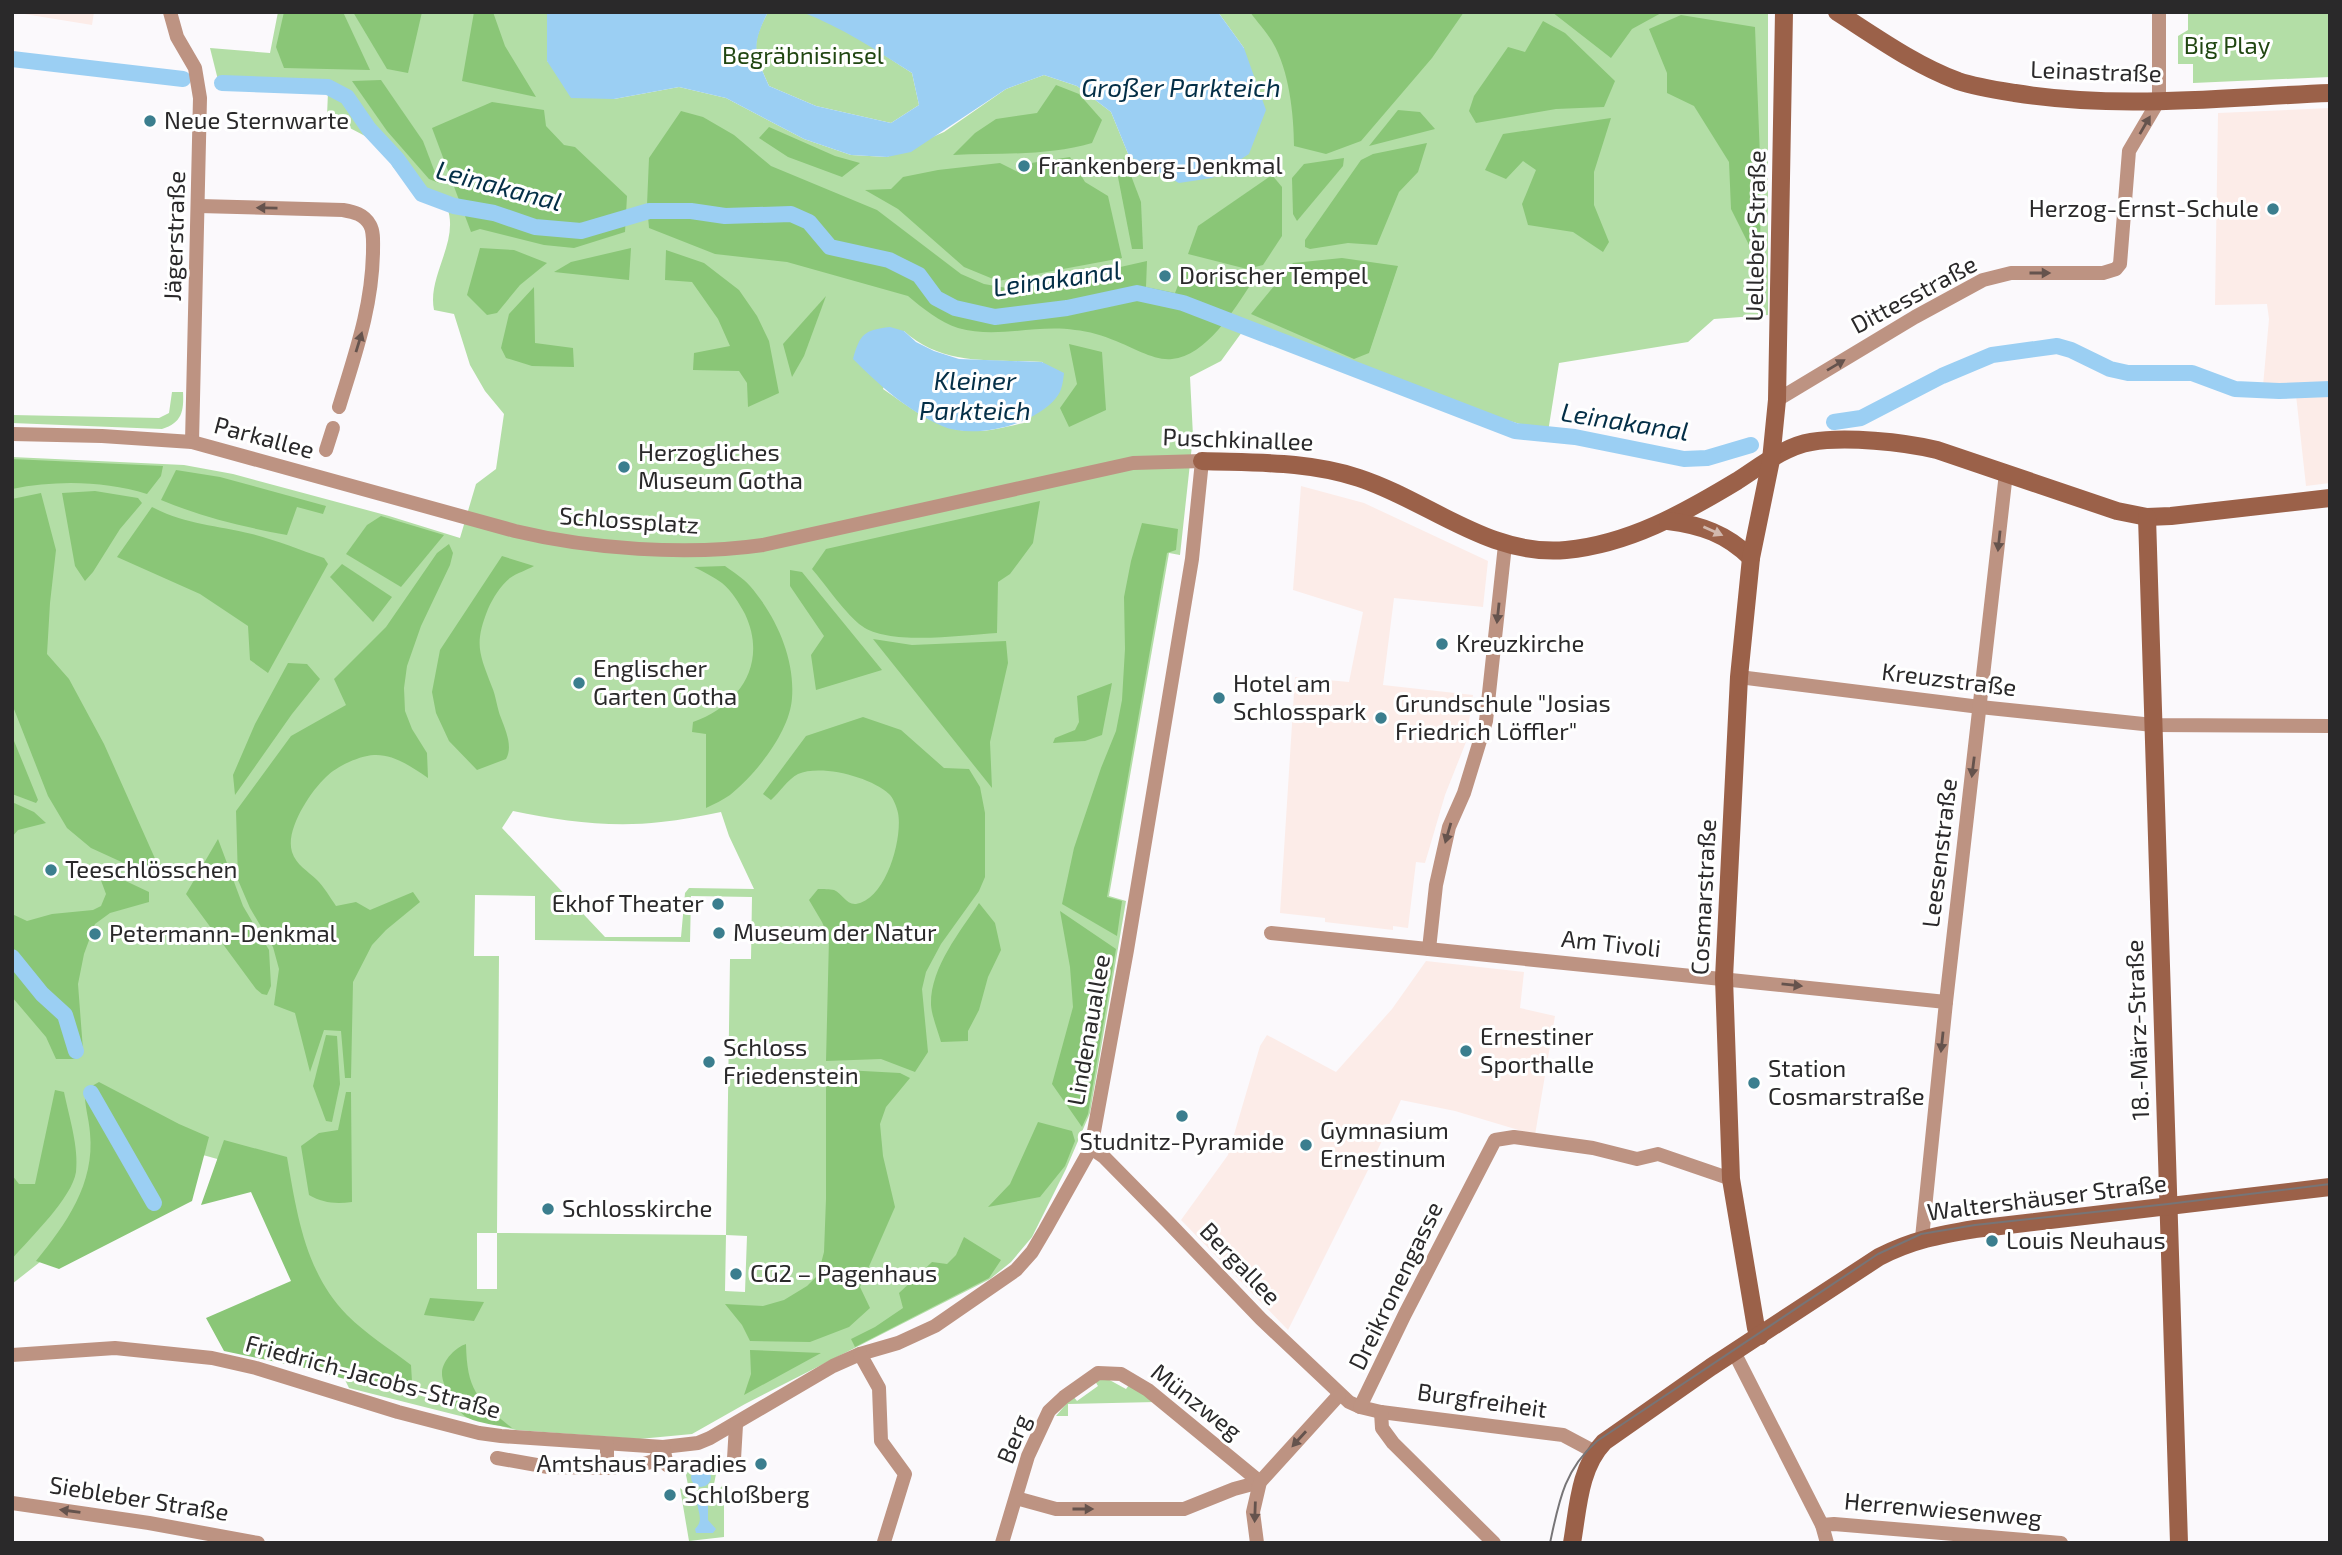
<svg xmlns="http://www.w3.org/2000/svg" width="2342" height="1555" font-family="'Exo 2',sans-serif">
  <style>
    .education { fill: #fcece8 }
    .green { fill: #b3dea6; fill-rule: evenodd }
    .forest { fill: #8ac677 }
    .water { fill: #9bcff3 }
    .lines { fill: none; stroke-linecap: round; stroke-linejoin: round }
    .canal { stroke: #9bcff3; stroke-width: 16 }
    .street { stroke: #bd9382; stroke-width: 14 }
    .secondary { stroke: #9b6149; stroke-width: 18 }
    .tram { stroke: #777577; stroke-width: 2 }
    .oneway { fill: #65534d }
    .oneway2 { fill: #d2b8ad }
    .poi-dot { fill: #3b7e8e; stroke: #fff; stroke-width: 2.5 }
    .labels { text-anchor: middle; stroke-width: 6; stroke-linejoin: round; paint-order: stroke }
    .park-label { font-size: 24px; fill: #204611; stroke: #fff }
    .street-label { font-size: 24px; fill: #2a292a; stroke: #fff }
    .poi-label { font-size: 24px; fill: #2a292a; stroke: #fff; text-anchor: start }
    .water-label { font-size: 26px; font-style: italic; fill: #042f47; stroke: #fff }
  </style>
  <rect width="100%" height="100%" fill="#fbf9fc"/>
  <g class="education">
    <polygon points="12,12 94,12 92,25"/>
    <polygon points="2330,108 2330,483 2306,486 2295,386 2263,386 2269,319 2267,304 2215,305 2218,113"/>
    <polygon points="1301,486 1364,503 1488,561 1483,607 1394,598 1383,685 1473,695 1466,742 1445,795 1425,863 1416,862 1408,928 1393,926 1393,930 1325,922 1325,918 1280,913 1295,677 1349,682 1363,612 1293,590"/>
    <polygon points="1426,961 1524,972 1520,1008 1555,1016 1535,1135 1455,1111 1401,1100 1371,1164 1288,1330 1181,1220 1228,1155 1260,1046 1267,1035 1336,1072 1392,1009"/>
  </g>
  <g class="green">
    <path d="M278 12H547V61L614 99 679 87 726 98 804 139 851 155 887 157 944 132 1006 89 1044 75 1077 86 1111 112 1129 156 1244 48 1218 12H1768V315L1714 319 1688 342 1559 363 1548 432 1472 410 1250 321 1221 361 1190 377 1193 436 1180 555 1169 553 1109 896 1126 901 1090 1113 1066 1169 1032 1237 1011 1262 990 1279 745 1404 692 1434 639 1439 516 1430 349 1388 239 1165 109 1129 91 1211 40 1262 12 1284V457L184 465 233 474 389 516 460 538 476 484 496 469 504 414 485 391 470 365 454 314 434 310C427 276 460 241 447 207L425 198 393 167 387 154 367 137 327 116 328 92 219 84 210 48 270 53ZM904 331C943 367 994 359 1043 362L1024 423C1008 426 992 431 976 431 940 433 911 408 883 389ZM513 811C562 821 611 828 661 822 681 820 701 816 721 812L729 836 754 889 689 888 685 893 681 937H605L502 828ZM475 895 535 896V940L690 942 691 896 752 897 751 959H730L726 1235 497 1233 499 956H474ZM477 1233H497V1289H477ZM726 1235 747 1236 745 1292 725 1291Z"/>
    <path d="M768 12C779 12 791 11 801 12 831 17 885 56 912 73L919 105 891 123 816 106 769 86C754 52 750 46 768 12Z"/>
    <polygon points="2188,12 2330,12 2330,77 2193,83 2193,64 2178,64 2178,36 2188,30"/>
    <path d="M172 392H183C184 411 182 423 162 429L12 423V415L159 418 169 413Z"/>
    <polygon points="1104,1377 1126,1389 1129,1385 1156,1402 1068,1404 1068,1416 1056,1416 1073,1396 1077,1401 1098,1386 1095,1381"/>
    <path d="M696 1463C706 1462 712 1465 716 1474L714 1484 706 1491H696L688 1485 686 1475 691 1466Z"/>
    <polygon points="724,1484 724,1537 689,1541 680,1488 695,1499 710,1499"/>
  </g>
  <g class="forest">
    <polygon points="284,12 343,12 370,70 284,68 276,47"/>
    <polygon points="353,12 422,12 408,73 387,69"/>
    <polygon points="474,12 493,12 505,46 536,97 462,81"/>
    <path d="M1250 12H1464L1432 58 1361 141 1326 154 1294 146C1294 115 1289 70 1273 43 1267 32 1257 22 1250 12Z"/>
    <polygon points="1552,12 1663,12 1632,29 1611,58"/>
    <polygon points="1681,15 1755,27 1761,184 1760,251 1751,249 1731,209 1729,162 1694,106 1667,93 1667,73 1649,29"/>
    <polygon points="1543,21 1565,33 1615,81 1604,107 1556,109 1476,123 1469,111 1474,96 1508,47 1525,52"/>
    <polygon points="381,80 423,141 439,183 429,179 387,131 352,81"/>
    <path d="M1056 85 1079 94 1102 120 1092 143C1048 156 999 153 953 155L975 133 996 119 1037 113Z"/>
    <polygon points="492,102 544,110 546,126 564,145 575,147 627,196 625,232 574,248 544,245 480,229 471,232 432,128"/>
    <polygon points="1398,110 1420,112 1435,129 1369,146"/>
    <path d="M681 111 703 117 734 135 771 166 877 210 961 274 984 284 1018 290 1147 261 1146 287 1175 293 1185 267 1251 284C1234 310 1206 356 1172 359 1154 361 1132 347 1116 341 1104 336 1088 331 1075 330 1036 324 997 339 958 328 940 322 922 308 908 296L787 262 715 254 649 228 647 205 649 158Z"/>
    <polygon points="1611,118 1594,172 1594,205 1609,242 1603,252 1573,232 1528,225 1522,204 1536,170 1523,161 1506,179 1485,170 1503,134"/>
    <polygon points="769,127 835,156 860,163 842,177 788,157 759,138"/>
    <polygon points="1427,143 1418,172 1399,192 1377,245 1348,243 1310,249 1305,247 1305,240 1361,160 1373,154"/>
    <polygon points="1070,157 1085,182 1108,196 1122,258 998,281 964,267 898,209 865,190 891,189 903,177 938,170 1000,163 1022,174 1031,163"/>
    <polygon points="1124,157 1141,202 1143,249 1132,249 1118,177"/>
    <polygon points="1344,158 1343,166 1297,221 1293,214 1292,178 1304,164"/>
    <polygon points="1272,175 1282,187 1282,236 1263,265 1247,269 1188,254 1198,226"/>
    <polygon points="480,248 514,250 547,263 520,285 497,313 487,315 467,295"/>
    <polygon points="631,248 629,280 554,272 571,262"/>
    <polygon points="666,250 704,263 739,290 757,316 769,341 779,393 748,407 747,383 739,371 693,370 694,353 730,346 718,319 692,282 665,280"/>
    <polygon points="1342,258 1398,266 1369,353 1354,359 1251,314 1293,263"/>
    <polygon points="534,287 535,343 573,348 574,367 532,366 506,358 501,348 509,314"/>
    <polygon points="826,296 804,356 792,377 783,344"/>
    <polygon points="1069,344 1102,352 1106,410 1069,427 1060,408 1077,384"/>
    <path d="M12 459 163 466 161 476 147 494C104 481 57 480 12 489Z"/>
    <path d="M176 470 220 477 326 506 323 514 297 507 287 535C243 527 202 517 161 500Z"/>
    <polygon points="95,491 138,498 142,503 120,529 93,572 85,581 75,566 62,493"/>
    <polygon points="41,493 56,550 50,603 47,654 69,679 104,744 157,863 158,867 156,870 139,870 91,848 67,828 48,796 12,704 12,499"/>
    <path d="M1040 501 1033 543 1010 574 998 582 997 633C963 635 889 646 862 626 847 616 825 584 812 569L826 549Z"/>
    <path d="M152 507C187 525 215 525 252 534 276 540 300 550 324 558L328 564 268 673 250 660 248 626 200 594 117 557Z"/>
    <polygon points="381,516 444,535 401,587 346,554 367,525"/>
    <polygon points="1142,523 1178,529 1176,550 1167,553 1107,897 1122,901 1117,936 1062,904 1074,848 1101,768 1116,731 1122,700 1125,649 1124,597 1131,561"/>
    <path d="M449 544 453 553 450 565 421 626 407 666 404 688 405 711 412 729 427 753 428 778C412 767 394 754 374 755 359 756 337 766 326 777 310 792 285 830 292 852 296 865 308 871 317 880 324 887 330 897 336 906L356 902 370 910 413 892 420 902 386 930 372 945 353 982 351 1078H345L341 1031 324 1030 310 1072 295 1013 274 1005 279 969 273 947 250 908 238 880 236 811 291 736 346 705 334 679 386 627 437 553Z"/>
    <path d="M502 556 534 566C527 570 517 573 510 578 500 586 493 598 488 609 474 644 479 653 492 687 496 696 497 708 501 718 506 731 513 747 506 759L477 770 449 741 436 713 432 692 440 650Z"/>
    <polygon points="342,564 392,597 373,622 330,577"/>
    <path d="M725 566C733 572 743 578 750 586 776 616 795 658 792 698 790 732 755 775 730 795 723 800 714 804 706 808V734L692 732 693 722C740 705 768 663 745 614 739 603 732 591 722 583 714 577 704 572 694 567Z"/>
    <polygon points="790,570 802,572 882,670 816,690 811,655 824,636 790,586"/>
    <polygon points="873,639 912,645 1006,641 1008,663 990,742 992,788"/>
    <polygon points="288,663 307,664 320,679 292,714 235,795 233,775 255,724"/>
    <polygon points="1112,683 1102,735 1085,741 1053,743 1055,738 1075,730 1079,722 1077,696"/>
    <path d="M863 717 901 730 944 768 969 769 980 787 985 813V877L979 891 941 944 926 972 922 989 928 1052 915 1072 881 1059 826 1061 829 938 822 922 809 900 818 889C823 889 830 889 834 890 842 893 846 905 856 904 886 900 903 838 898 813 897 808 893 797 889 794 871 777 821 764 798 774 788 779 779 793 771 800L763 794 806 736Z"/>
    <polygon points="12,736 38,800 36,803 12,794"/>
    <polygon points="12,802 34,812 46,823 18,830 12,837"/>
    <polygon points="218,839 243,906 269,950 271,986 267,995 262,994 256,989 186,894"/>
    <polygon points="96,867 149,892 149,902 110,913 95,924 84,954 78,984 83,1050 76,1059 56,1059 46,1037 12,997 12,914 27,921 52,914 93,910 101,906 106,894"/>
    <path d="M979 903 995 923 1001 950 988 977 979 1010 968 1031V1041L941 1042C938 1031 932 1017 931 1005 930 968 960 932 979 903Z"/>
    <polygon points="1060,911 1116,949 1088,1114 1082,1127 1052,1084 1073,1007 1070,967"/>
    <polygon points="326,1035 337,1036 340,1084 332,1122 326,1121 313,1086"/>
    <polygon points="826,1069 900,1073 910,1078 886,1107 880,1124 883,1156 895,1207 860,1287 870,1308 849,1327 810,1342 750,1341 742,1325 725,1304 763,1306 784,1300 807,1286 818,1275 824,1252 826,1199"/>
    <path d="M99 1082 179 1124 209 1137 192 1201 59 1269 36 1261C66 1224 95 1184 90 1133 89 1118 84 1105 85 1090Z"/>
    <path d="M55 1090 64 1092C69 1117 79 1147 76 1172 72 1198 30 1238 12 1259V1175L19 1184H35Z"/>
    <path d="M346 1092H351L352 1202C335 1204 323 1203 309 1195L301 1146 319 1133 338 1130Z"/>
    <polygon points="1038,1122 1072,1131 1075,1141 1065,1166 1040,1197 988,1207 1010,1184"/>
    <path d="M224 1140 287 1157C297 1214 305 1272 347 1315 366 1334 390 1349 411 1365L413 1398 305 1368 224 1351 206 1318 291 1281 251 1192 201 1205Z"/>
    <polygon points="964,1237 1001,1260 989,1278 855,1347 851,1339 875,1327 903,1308 899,1293 932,1262 947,1264 956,1255"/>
    <polygon points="430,1298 484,1302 474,1321 424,1315"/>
    <path d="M466 1344C467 1390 477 1400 512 1428 498 1425 481 1424 468 1418 456 1412 441 1385 442 1372 443 1360 456 1347 466 1344Z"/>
    <polygon points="750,1350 821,1353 744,1395 751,1374"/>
  </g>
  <g class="water">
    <path d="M547 12H768C751 46 754 53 769 86L816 106 891 123 919 105 912 73C876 50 841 27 802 12H1218L1244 48 1266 110 1249 154 1212 178 1179 183 1129 156 1111 112 1077 86 1044 75 1006 89 911 152 887 157 851 155 804 139 726 98 679 87 614 99 571 98 547 61Z"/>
    <path d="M890 327 904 331 916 342 934 351 959 359 1042 362 1064 373C1063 382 1062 391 1056 398 1034 425 975 440 942 426 908 411 879 385 853 359 860 334 864 330 890 327Z"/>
    <circle cx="701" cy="1477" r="10"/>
    <path d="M697 1502H708V1520L716 1529 713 1533H696L695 1529C704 1520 698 1513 697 1502Z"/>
  </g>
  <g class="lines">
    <g class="canal">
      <polyline points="12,59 183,79"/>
      <polyline points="222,83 328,87 347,97 369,129 397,159 422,194 454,206 494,213 535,227 581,231 649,211 691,211 725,216 791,214 809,222 830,247 889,260 919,275 936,298 955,308 995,317 1067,308 1137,293 1183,303 1515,431 1575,437 1684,459 1707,458 1751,445"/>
      <polyline points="1834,422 1861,418 1942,376 1992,355 2057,346 2071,350 2110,369 2128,373 2192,373 2235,389 2279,391 2330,389"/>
      <polyline points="12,957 42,994 65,1015 76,1051"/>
      <polyline points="91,1093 154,1203"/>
    </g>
    <g class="street">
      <polyline points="170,12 177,37 195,68 200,98 192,442"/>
      <path d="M199 206 343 210C354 212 364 214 370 225 374 232 373 243 373 252 372 308 355 354 339 407"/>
      <polyline points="1777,400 1915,317 1983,280 2011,273 2103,273 2116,269 2120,264 2129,151 2159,100 2159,12"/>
      <path d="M12 434 102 436 192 442 515 531C590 549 687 556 763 545L1133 463 1202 461 1192 559 1127 950 1091 1148 1045 1230 1032 1252 1016 1270 935 1326 898 1343 860 1354 833 1366 710 1438 698 1443 663 1447 501 1436 479 1433 398 1412 256 1368 212 1358 115 1348 12 1355"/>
      <polyline points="326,450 333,428"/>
      <polyline points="1739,677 1980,707 2153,725 2330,726"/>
      <polyline points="1271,933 1946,1002"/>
      <polyline points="1429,949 1436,885 1449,827 1464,793 1486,721 1505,545"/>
      <polyline points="1091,1148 1104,1157 1168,1222 1261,1319 1349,1402 1360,1407 1381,1412 1563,1435 1595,1452"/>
      <polyline points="1922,1238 1946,1002 2006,473"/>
      <polyline points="1734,1352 1822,1525 1827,1543"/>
      <polyline points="860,1354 879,1388 881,1441 905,1474 884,1542"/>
      <polyline points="1360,1407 1405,1314 1495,1140 1514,1137 1593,1148 1637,1159 1658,1154 1731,1179"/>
      <polyline points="1381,1412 1382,1428 1393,1443 1494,1543"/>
      <polyline points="607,1444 607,1468 637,1466 654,1461 663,1447"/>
      <polyline points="663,1447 667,1465"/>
      <polyline points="497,1458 548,1467 607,1468"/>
      <polyline points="734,1459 736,1425"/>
      <polyline points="1016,1498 1056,1509 1184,1509 1234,1489 1260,1482"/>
      <polyline points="12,1503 149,1523 258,1543"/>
      <polyline points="1822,1525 1834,1524 2061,1543"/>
      <polyline points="1002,1543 1028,1456 1049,1411 1064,1397 1098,1373 1121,1374 1148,1390 1260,1482"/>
      <polyline points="1257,1543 1253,1512 1260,1482 1339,1395"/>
    </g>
    <g class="secondary">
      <path d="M1837 12C1876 37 1915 65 1958 81 1976 87 1996 90 2015 93 2119 110 2226 97 2330 93"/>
      <path d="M1202 461C1255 463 1308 461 1359 478 1429 501 1489 557 1566 550 1629 544 1684 513 1737 481 1759 467 1785 446 1811 442 1845 436 1904 442 1937 450L2117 511 2147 517 2171 516 2330 498"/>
      <polyline points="2147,517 2179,1543"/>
      <path d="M1668 521C1701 525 1727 534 1751 558"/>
      <polyline points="1760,1336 1756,1328 1731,1179 1724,978 1739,677 1751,558 1771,460 1777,400 1784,12"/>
      <path d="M1572 1543C1578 1509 1579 1468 1604 1442L1711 1367 1879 1257C1912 1240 1939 1235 1975 1229L2330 1187"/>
    </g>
    <path class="tram" d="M1550 1543C1559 1501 1564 1470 1597 1441L1878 1254 1921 1234 1975 1225 2168 1204 2330 1184"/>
  </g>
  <defs><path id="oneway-solid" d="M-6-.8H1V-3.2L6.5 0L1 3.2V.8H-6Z" transform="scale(1.75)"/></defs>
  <g class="oneway">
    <use href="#oneway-solid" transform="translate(2145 125) rotate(-60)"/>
    <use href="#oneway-solid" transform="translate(267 208) rotate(-179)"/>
    <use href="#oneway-solid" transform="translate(2040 273)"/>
    <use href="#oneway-solid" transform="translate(359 342) rotate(-73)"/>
    <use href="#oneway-solid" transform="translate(1836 365) rotate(-31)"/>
    <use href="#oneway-solid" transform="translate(1999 541) rotate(96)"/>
    <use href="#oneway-solid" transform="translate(1498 613) rotate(96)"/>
    <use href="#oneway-solid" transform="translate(1973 767) rotate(97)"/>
    <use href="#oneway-solid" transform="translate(1448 833) rotate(106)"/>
    <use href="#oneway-solid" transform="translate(1792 985) rotate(6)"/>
    <use href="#oneway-solid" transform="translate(1942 1042) rotate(96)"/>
    <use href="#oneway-solid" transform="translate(1299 1439) rotate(132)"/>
    <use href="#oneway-solid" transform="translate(1083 1509)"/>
    <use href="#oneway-solid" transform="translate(70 1511) rotate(-172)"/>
    <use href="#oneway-solid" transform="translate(1255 1512) rotate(92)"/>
  </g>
  <use class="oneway2" href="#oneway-solid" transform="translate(1713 531) rotate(24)"/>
  <g class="poi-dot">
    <circle cx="150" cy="121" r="7"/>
    <circle cx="1024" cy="166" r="7"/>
    <circle cx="2273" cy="209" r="7"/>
    <circle cx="1165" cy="276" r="7"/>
    <circle cx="624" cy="467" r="7"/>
    <circle cx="1442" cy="644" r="7"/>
    <circle cx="579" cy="683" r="7"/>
    <circle cx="1219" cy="698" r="7"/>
    <circle cx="1381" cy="718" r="7"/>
    <circle cx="51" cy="870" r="7"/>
    <circle cx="718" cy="904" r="7"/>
    <circle cx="719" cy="933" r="7"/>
    <circle cx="95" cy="934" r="7"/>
    <circle cx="1466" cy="1051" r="7"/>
    <circle cx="709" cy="1062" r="7"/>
    <circle cx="1754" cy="1083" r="7"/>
    <circle cx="1182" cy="1116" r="7"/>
    <circle cx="1306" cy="1145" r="7"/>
    <circle cx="548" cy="1209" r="7"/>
    <circle cx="1992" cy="1241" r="7"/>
    <circle cx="736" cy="1274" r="7"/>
    <circle cx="761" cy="1464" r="7"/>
    <circle cx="670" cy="1495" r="7"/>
  </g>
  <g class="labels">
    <g class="park-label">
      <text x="2227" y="54">Big Play</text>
      <text x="803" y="64">Begräbnisinsel</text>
    </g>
    <g class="street-label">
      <text transform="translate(2096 72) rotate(2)" y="8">Leinastraße</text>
      <text transform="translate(175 236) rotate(-88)" y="8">Jägerstraße</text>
      <text transform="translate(1756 236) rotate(-89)" y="8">Uelleber Straße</text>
      <text transform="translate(1914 295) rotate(-28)" y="8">Dittesstraße</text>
      <text transform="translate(264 438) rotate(15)" y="8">Parkallee</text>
      <text transform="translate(1238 440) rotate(2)" y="8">Puschkinallee</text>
      <text transform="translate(629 521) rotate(4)" y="8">Schlossplatz</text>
      <text transform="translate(1949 680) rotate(7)" y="8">Kreuzstraße</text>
      <text transform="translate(1940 853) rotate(-83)" y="8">Leesenstraße</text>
      <text transform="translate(1704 897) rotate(-87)" y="8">Cosmarstraße</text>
      <text transform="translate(1611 944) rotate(6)" y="8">Am Tivoli</text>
      <text transform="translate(1089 1030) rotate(-80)" y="8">Lindenauallee</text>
      <text transform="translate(2138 1030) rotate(-92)" y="8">18.-März-Straße</text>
      <text transform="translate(2047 1198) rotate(-7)" y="8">Waltershäuser Straße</text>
      <text transform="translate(1240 1264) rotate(46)" y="8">Bergallee</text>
      <text transform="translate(1396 1286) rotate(-64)" y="8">Dreikronengasse</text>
      <text transform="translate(373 1377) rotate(15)" y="8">Friedrich-Jacobs-Straße</text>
      <text transform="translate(1482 1401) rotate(8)" y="8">Burgfreiheit</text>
      <text transform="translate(1196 1402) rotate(38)" y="8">Münzweg</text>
      <text transform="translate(1014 1439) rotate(-68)" y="8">Berg</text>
      <text transform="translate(139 1499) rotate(9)" y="8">Siebleber Straße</text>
      <text transform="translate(1943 1510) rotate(5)" y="8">Herrenwiesenweg</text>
    </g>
    <g class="poi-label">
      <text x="164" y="129">Neue Sternwarte</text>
      <text x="1038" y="174">Frankenberg-Denkmal</text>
      <text x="2259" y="217" text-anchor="end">Herzog-Ernst-Schule</text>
      <text x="1179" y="284">Dorischer Tempel</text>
      <text x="638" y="461">Herzogliches<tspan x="638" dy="28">Museum Gotha</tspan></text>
      <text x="1456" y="652">Kreuzkirche</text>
      <text x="593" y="677">Englischer<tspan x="593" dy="28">Garten Gotha</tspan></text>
      <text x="1233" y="692">Hotel am<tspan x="1233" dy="28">Schlosspark</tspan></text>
      <text x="1395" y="712">Grundschule "Josias<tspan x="1395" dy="28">Friedrich Löffler"</tspan></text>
      <text x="65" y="878">Teeschlösschen</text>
      <text x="704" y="912" text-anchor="end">Ekhof Theater</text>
      <text x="733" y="941">Museum der Natur</text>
      <text x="109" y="942">Petermann-Denkmal</text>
      <text x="1480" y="1045">Ernestiner<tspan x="1480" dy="28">Sporthalle</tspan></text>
      <text x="723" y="1056">Schloss<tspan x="723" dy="28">Friedenstein</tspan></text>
      <text x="1768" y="1077">Station<tspan x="1768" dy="28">Cosmarstraße</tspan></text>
      <text x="1320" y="1139">Gymnasium<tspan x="1320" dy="28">Ernestinum</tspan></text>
      <text x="1182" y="1150" text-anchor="middle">Studnitz-Pyramide</text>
      <text x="562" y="1217">Schlosskirche</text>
      <text x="2006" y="1249">Louis Neuhaus</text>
      <text x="750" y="1282">CG2 – Pagenhaus</text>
      <text x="747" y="1472" text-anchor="end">Amtshaus Paradies</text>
      <text x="684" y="1503">Schloßberg</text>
    </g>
    <g class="water-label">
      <text x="1181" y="97">Großer Parkteich</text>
      <text transform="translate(499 186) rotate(15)" y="9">Leinakanal</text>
      <text transform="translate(1057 279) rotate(-8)" y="9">Leinakanal</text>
      <text x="975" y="390">Kleiner<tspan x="975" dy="30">Parkteich</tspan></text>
      <text transform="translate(1625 422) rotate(9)" y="9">Leinakanal</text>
    </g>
  </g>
  <rect width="2342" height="1555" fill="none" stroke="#2a292a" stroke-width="28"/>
</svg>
